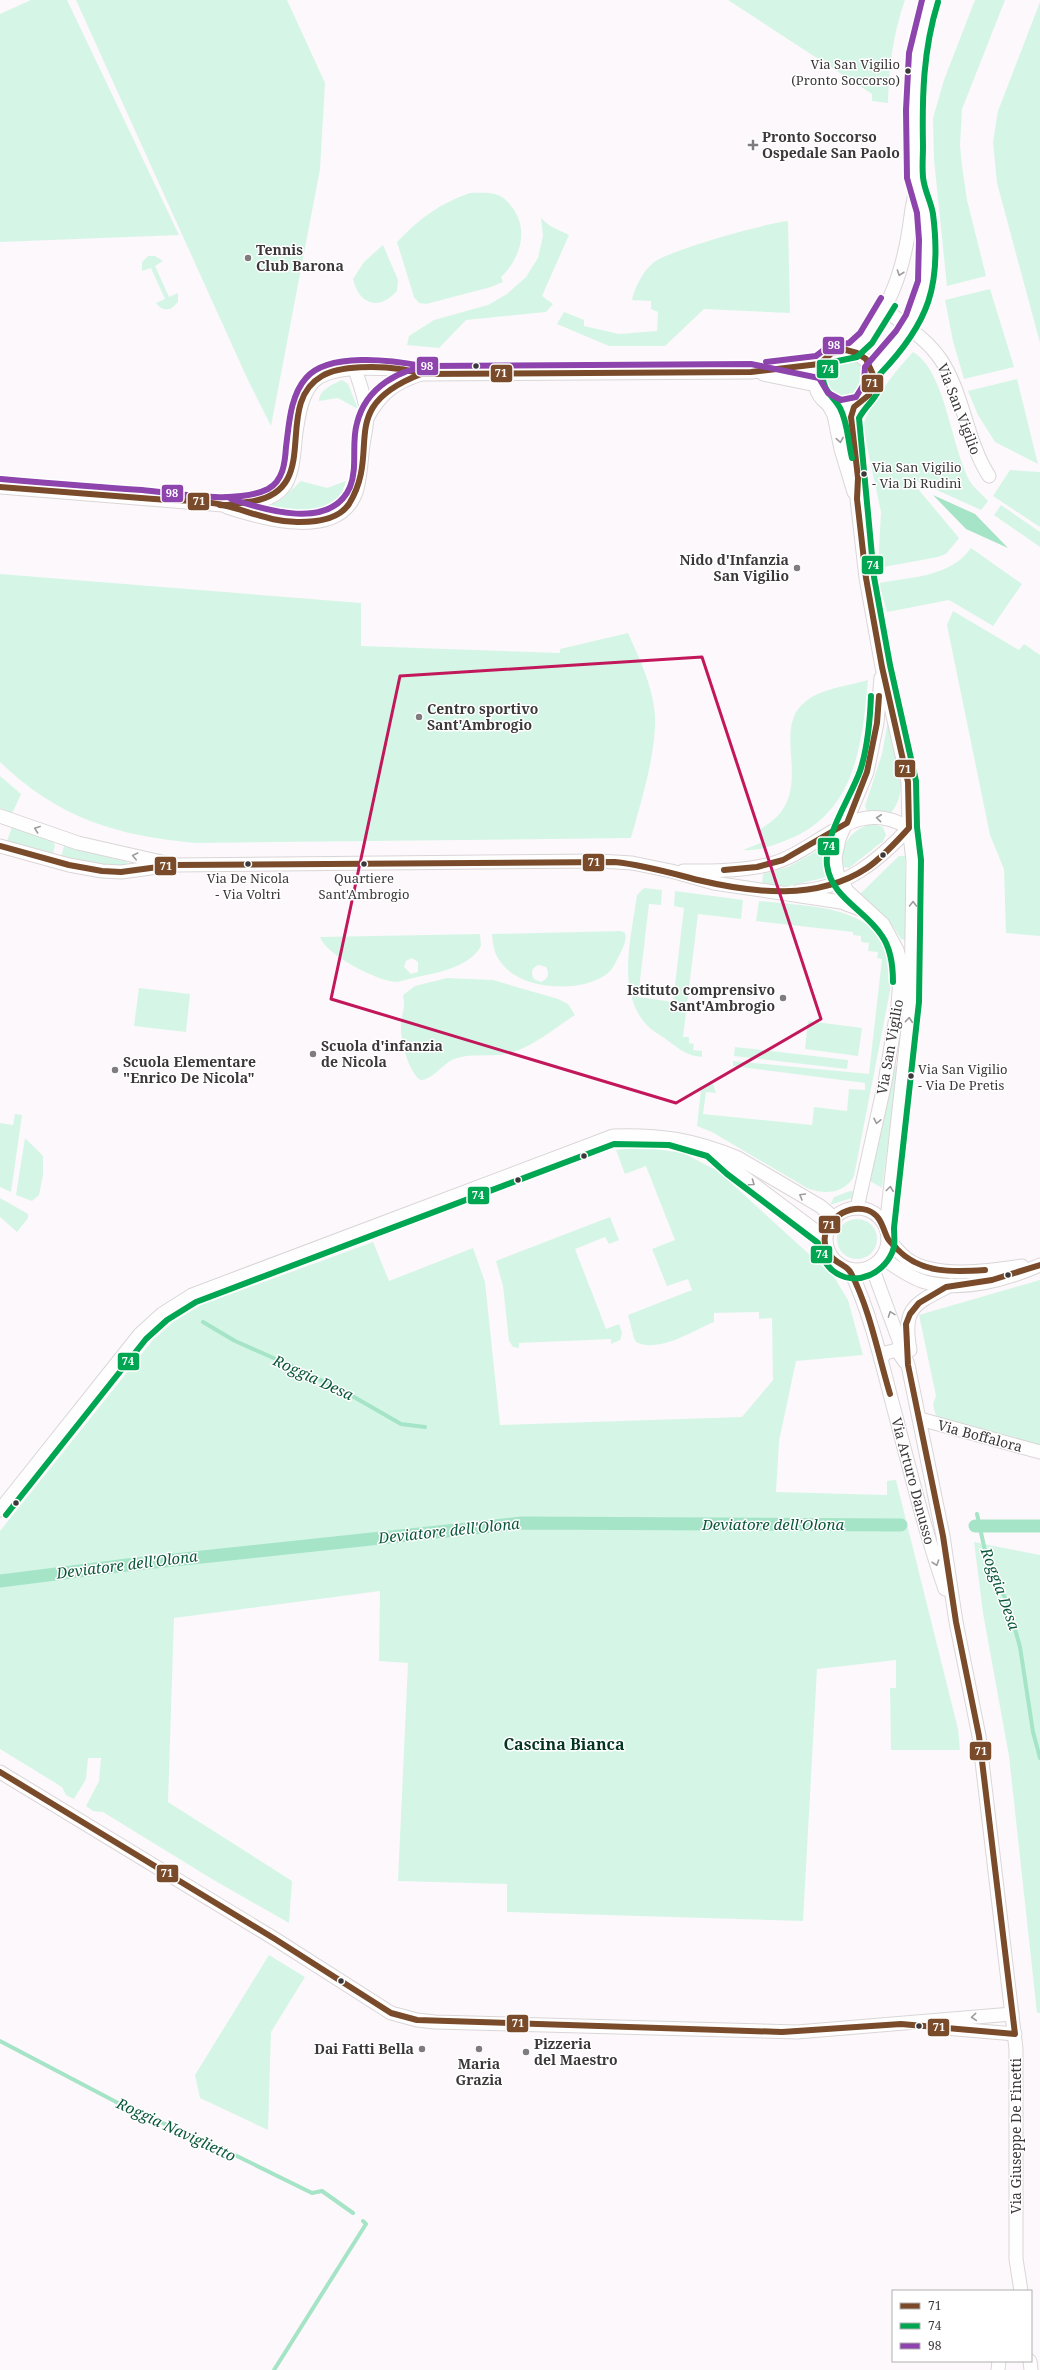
<svg xmlns="http://www.w3.org/2000/svg" width="1040" height="2370" font-family="'Noto Serif',serif">
  <style>
    .green { fill: #d5f6e6; fill-rule: evenodd }
    .water { fill: #a5e4c7 }
    .lines { fill: none; stroke-linecap: round; stroke-linejoin: round }
    .stream { stroke: #a5e4c7; stroke-width: 4 }
    .canal { stroke: #a5e4c7; stroke-width: 13 }
    .street-casing { stroke: #dad6d8; stroke-width: 15 }
    .street { stroke: #fffefe; stroke-width: 13 }
    .bus-1-casing { stroke: #fff; stroke-width: 9 }
    .bus-2-casing { stroke: #fff; stroke-width: 9 }
    .bus-3-casing { stroke: #fff; stroke-width: 9 }
    .bus-1 { stroke: #7a4b2a; stroke-width: 6 }
    .bus-2 { stroke: #00a651; stroke-width: 6 }
    .bus-3 { stroke: #8e44ad; stroke-width: 6 }
    .oneway { stroke: #9e9b9c }
    .marked { fill: none; stroke: #c2185b; stroke-width: 3; stroke-linejoin: round }
    .bus-dot { fill: #3c383a; stroke: #fff; stroke-width: 1.5 }
    .poi-dot { fill: #807b7e; stroke: #fff; stroke-width: 1.5 }
    .labels { text-anchor: middle; stroke-width: 3; stroke-linejoin: round; paint-order: stroke }
    .bus-label { font-size: 13px; fill: #3c383a; stroke: #fff; text-anchor: start }
    .poi-label { font-size: 14px; font-weight: bold; fill: #3c383a; stroke: #fff; text-anchor: start }
    .street-label { font-size: 14px; fill: #3c383a; stroke: #fff }
    .water-label { font-size: 15px; font-style: italic; fill: #0a573b; stroke: #fff }
    .quarter-label { font-size: 16px; font-weight: bold; fill: #043422; stroke: #fff }
    .line-badge { stroke: #fff; stroke-width: 1.5 }
    .badge-label { font-size: 11px; text-anchor: middle; font-weight: bold; fill: #fff }
  </style>
  <rect width="100%" height="100%" fill="#fdf8fb"/>
  <g class="green">
    <polygon points="31,0 67,0 179,235 0,242 0,14"/>
    <polygon points="76,0 287,0 325,83 320,169 271,426 247,378"/>
    <path d="M728 0H905C893 34 889 67 888 103L872 101V94Z"/>
    <polygon points="975,0 1005,0 962,109 960,146 962,166 967,200 986,276 947,286 934,159 933,118 944,80"/>
    <polygon points="1040,2 1040,343 997,183 993,142 998,111"/>
    <path d="M470 193C479 193 490 192 498 195 505 198 510 204 514 210 529 232 519 260 501 277L503 282 491 287 426 304 419 303 414 297 397 242C419 219 440 203 470 193Z"/>
    <polygon points="541,218 550,226 569,235 542,296 553,304 546,312 466,320 439,348 407,345 409,336 434,320 488,305 507,294 526,277 538,258 543,236"/>
    <path d="M788 221 790 313 704 309 665 346H609L557 324 564 312 584 320V326L619 334 657 331 658 312 651 309V301L632 300C634 289 643 271 653 263 666 251 766 223 788 221Z"/>
    <path d="M383 245 398 280 397 291C379 311 359 305 353 279L364 262Z"/>
    <path d="M148 256H155L163 261 155 266 169 297 178 293V302L172 308C166 311 160 309 156 303L165 299 151 268 142 271V262Z"/>
    <polygon points="990,289 1014,367 964,379 953,341 945,300"/>
    <path d="M913 352C946 371 951 449 971 483 975 489 983 495 988 501L981 510 908 477 959 538 946 554 938 557 878 568 881 512 863 427C868 405 898 368 913 352Z"/>
    <circle cx="844" cy="379" r="24"/>
    <polygon points="1017,379 1038,464 995,442 978,415 968,391"/>
    <path d="M342 380 348 384 358 409 338 398 319 401C319 390 333 384 342 380Z"/>
    <polygon points="1010,470 1040,472 1040,527 993,496"/>
    <polygon points="301,481 327,488 346,481 341,495 320,511 261,510 282,499"/>
    <polygon points="1001,505 1040,532 1040,547 994,515"/>
    <path d="M971 548 1022 584 993 626 949 600 887 612 879 583C911 577 951 577 971 548Z"/>
    <path d="M0 574 361 603V646L560 653V649L628 633C641 662 657 695 655 727 653 764 641 802 631 838L196 843C117 836 58 818 0 762Z"/>
    <polygon points="953,611 1019,650 1024,644 1040,655 1040,936 1006,933 1004,869 990,835 947,625"/>
    <path d="M868 680C862 744 856 813 787 840 772 846 759 851 743 850L763 842 758 830C823 798 767 732 805 702 821 688 849 686 868 680Z"/>
    <path d="M888 721C895 750 912 787 891 813L867 811 865 806 882 754Z"/>
    <polygon points="0,776 21,794 12,814 0,808"/>
    <path d="M872 824 883 827 886 835 883 841 849 868 844 867C837 846 853 828 872 824Z"/>
    <polygon points="12,827 52,841 55,845 53,853 51,854 6,844"/>
    <polygon points="828,845 831,876 785,887 762,884 763,874 788,867"/>
    <polygon points="64,846 127,862 129,867 107,867 61,857"/>
    <polygon points="899,856 905,856 905,940 901,939 894,928 860,894"/>
    <path d="M644 888 662 890 661 905 649 904 638 997 673 1002 684 908 674 906 675 891 743 900 741 919 698 914 683 1037H689V1043L694 1044 693 1050 702 1051V1057C687 1056 679 1049 667 1040 660 1035 651 1030 645 1023 616 989 632 934 637 895Z"/>
    <path d="M759 901C820 908 900 904 890 991L854 1176C845 1194 823 1195 807 1188L712 1132 697 1126 701 1089 702 1086 713 1084 716 1093 706 1092 703 1114 812 1125 814 1107 847 1111 849 1089 865 1090V1083L733 1066V1061L869 1074 882 959 877 958 878 952 868 951 869 943 861 942V936L853 935V932L756 921Z"/>
    <path d="M621 931 625 933C627 941 623 948 619 956 616 961 613 969 608 973 582 994 523 990 503 965 494 955 493 946 492 934ZM539 965 546 967C550 974 548 979 541 982L534 979C530 973 532 967 539 965Z"/>
    <path d="M480 934 481 946C469 968 435 973 413 978 407 979 400 982 395 982 376 980 326 955 320 937ZM412 958 418 962V972L411 974 404 967 406 961Z"/>
    <path d="M447 978 493 980 558 999 568 1004 575 1015C553 1029 532 1048 506 1054 489 1057 470 1053 454 1059 442 1064 434 1079 421 1080 409 1075 400 1038 401 1026 401 1012 406 1011 403 995L415 986Z"/>
    <polygon points="139,988 190,994 186,1032 134,1026"/>
    <polygon points="808,1021 862,1028 858,1056 805,1049"/>
    <polygon points="735,1047 848,1060 847,1069 734,1056"/>
    <polygon points="895,1065 898,1068 882,1188 870,1181 893,1068"/>
    <polygon points="15,1114 22,1115 11,1192 0,1187 0,1123 13,1125"/>
    <polygon points="25,1138 43,1156 43,1175 39,1195 32,1201 16,1195"/>
    <path d="M641 1147 683 1153 718 1171 834 1277 848 1300 863 1355 796 1361 779 1441 776 1492 887 1495V1481L896 1480 958 1729 960 1750H891L890 1688H896V1660L817 1669 803 1921 507 1912V1884L398 1881 408 1663 379 1661 380 1591 174 1618 168 1802 292 1881 289 1923 212 1879 103 1812 93 1811 86 1806 99 1781 101 1758H88L86 1779 74 1799 66 1795 62 1787 0 1749V1531L153 1340 173 1322 201 1305 373 1242 389 1281 473 1248 485 1282 500 1425 742 1417 773 1380 772 1318 759 1319V1312L714 1313V1322C694 1330 658 1354 636 1342L634 1338 628 1315 692 1290 688 1279 667 1286 652 1249 675 1240 646 1166 625 1174 616 1150Z"/>
    <polygon points="850,1191 857,1192 852,1198 830,1205 834,1197"/>
    <polygon points="0,1198 28,1214 28,1218 17,1232 0,1217"/>
    <polygon points="610,1217 619,1240 609,1244 605,1237 575,1249 606,1329 619,1324 622,1333 620,1340 611,1344 611,1339 519,1343 519,1348 513,1347 509,1341 503,1286 496,1261"/>
    <circle cx="857" cy="1239" r="20"/>
    <polygon points="1040,1280 1040,1446 1014,1437 937,1421 933,1404 936,1396 919,1315"/>
    <polygon points="974,1542 1040,1555 1040,2013 1037,2013 1009,1756 983,1613"/>
    <polygon points="269,1955 305,1977 271,2032 268,2130 200,2098 195,2075"/>
  </g>
  <polygon class="water" points="933,495 975,514 1008,548 966,529"/>
  <g class="lines">
    <g class="stream">
      <polyline points="203,1322 235,1341 305,1372 354,1397 394,1420 401,1424 425,1427"/>
      <polyline points="977,1514 987,1560 1008,1604 1020,1647 1033,1732 1040,1758"/>
      <polyline points="0,2041 120,2104 239,2157 312,2193 322,2191 353,2213"/>
      <polyline points="274,2370 366,2224 363,2221"/>
    </g>
    <g class="canal">
      <polyline points="975,1526 1040,1526"/>
      <polyline points="0,1581 127,1565 522,1523 901,1525"/>
    </g>
    <g class="street-casing">
      <g id="street">
        <path d="M885 309C904 325 927 339 941 360 964 395 966 440 989 476"/>
        <circle cx="844" cy="380" r="29"/>
        <path d="M852 351C891 311 904 270 911 216 912 206 915 196 916 186 917 160 913 133 914 107 914 71 918 34 930 0"/>
        <polyline points="872,371 910,329 923,300 928,266 925,214 916,188"/>
        <polyline points="763,374 816,385"/>
        <polyline points="828,404 834,415 841,449 854,492"/>
        <polyline points="854,407 851,424 858,478 857,499 866,578 882,667 908,782 909,828 913,860 911,1001 886,1228"/>
        <path d="M367 418C381 393 394 383 421 374L751 372 819 364"/>
        <path d="M0 487 223 505C243 503 272 504 285 485 294 471 294 448 296 432 299 414 301 397 312 383 331 362 396 368 421 374"/>
        <path d="M227 507C264 519 341 542 357 489 360 477 361 464 362 453 363 442 366 430 367 419 367 402 360 385 355 369"/>
        <polyline points="0,816 78,843 166,863"/>
        <polyline points="0,846 69,865 102,871 121,872 173,865 599,861 632,863 671,871 714,883 841,902 870,913"/>
        <path d="M683 871C713 871 743 871 771 864 822 849 854 795 909 828"/>
        <path d="M799 891C845 889 879 860 909 828"/>
        <polyline points="714,1152 732,1168 825,1238"/>
        <circle cx="857" cy="1239" r="31"/>
        <polyline points="857,1208 885,1082 898,1005 901,965 897,950 883,924 847,891 837,873 835,858 839,839 867,772 877,723 881,678"/>
        <path d="M888 1239C894 1246 900 1254 907 1259 935 1279 990 1271 1022 1266"/>
        <path d="M882 1258C895 1266 910 1278 925 1282 962 1292 1006 1280 1040 1265"/>
        <polyline points="872,1267 908,1365 943,1536 956,1622 979,1736 1016,2049 1016,2259 1021,2291"/>
        <path d="M850 1270C869 1310 880 1355 891 1398 908 1462 923 1526 945 1589"/>
        <path d="M910 1350C902 1307 914 1304 951 1285"/>
        <polyline points="881,1360 885,1353 897,1350 905,1362"/>
        <polyline points="920,1419 1040,1452"/>
        <path d="M0 1510 140 1334 162 1314 192 1295 613 1136C660 1134 694 1140 738 1158L820 1206 834 1218"/>
        <polyline points="0,1772 275,1939 391,2013 417,2020 435,2022 797,2032 1012,2014"/>
        <polyline points="933,2027 1015,2034"/>
        <polyline points="1030,2361 1031,2370"/>
        <polyline points="998,2370 999,2361"/>
      </g>
    </g>
    <use href="#street" class="street"/>
    <g class="bus-1-casing">
      <g id="bus-1">
        <path d="M0 487C51 491 103 495 154 499 176 501 201 500 223 505 249 511 273 523 300 522 316 522 339 519 349 504 383 448 334 408 421 374L751 372 819 364 832 353 846 350 857 353 866 359 874 377 869 395 854 407 851 417 858 478 857 499 866 578 882 667 908 782 909 828C896 842 883 857 867 868 817 901 753 893 698 880 671 873 644 865 615 862L173 865 121 872 102 871 69 865 0 846"/>
        <path d="M220 505C229 506 238 503 247 502 327 493 270 406 322 376 340 365 380 366 400 369 409 370 418 374 427 374"/>
        <polyline points="724,870 757,867 783,860 847,823 867,772 877,723 879,696"/>
        <path d="M890 1394C878 1354 870 1310 851 1273 847 1264 832 1264 826 1248 818 1225 846 1203 867 1210 881 1215 882 1226 887 1237 889 1242 894 1245 897 1249 921 1274 953 1272 985 1270"/>
        <polyline points="0,1772 275,1939 391,2013 417,2020 782,2032 901,2024 1015,2034 979,1736 956,1622 943,1536 908,1365 906,1324 910,1314 919,1303 946,1287 992,1280 1040,1265"/>
      </g>
    </g>
    <g class="bus-2-casing">
      <g id="bus-2">
        <path d="M852 458C848 442 848 423 840 408 833 396 822 390 823 375L833 362 857 357 872 343 895 306"/>
        <path d="M871 696C870 721 868 747 860 771 850 799 824 835 827 865 831 898 866 910 882 936 891 949 893 966 893 982"/>
        <path d="M6 1515 146 1339 167 1320 196 1302 614 1144 669 1145 707 1156 727 1174 818 1243C821 1253 824 1263 832 1270 855 1289 887 1273 894 1247 895 1241 894 1234 894 1228L919 1002 921 860 917 827 916 781 890 665 874 577 859 418C868 401 883 396 880 374 929 323 942 285 933 214 931 201 924 190 923 177 922 167 923 156 923 146 922 97 923 50 938 2"/>
      </g>
    </g>
    <g class="bus-3-casing">
      <g id="bus-3">
        <polyline points="766,362 816,356 829,346 849,343 860,333 881,298"/>
        <path d="M1 479C48 483 95 487 142 490 177 493 236 505 268 489 283 481 285 463 286 447 289 425 290 396 306 378 328 352 392 360 422 366L751 364 819 378 828 393 841 400 856 397 864 384 865 367 896 331 906 315 918 281 919 240 917 213 907 178 906 110 909 53 922 0"/>
        <path d="M231 499C265 510 331 531 350 487 358 467 351 443 357 423 366 387 400 368 434 366"/>
      </g>
    </g>
    <use href="#bus-1" class="bus-1"/>
    <use href="#bus-2" class="bus-2"/>
    <use href="#bus-3" class="bus-3"/>
  </g>
  <defs><path id="oneway-chevron" d="M-2-3.5L2.5 0L-2 3.5" fill="none" stroke-width="1.6" stroke-linecap="round" stroke-linejoin="round"/></defs>
  <g class="oneway">
    <use href="#oneway-chevron" transform="translate(900 273) rotate(109)"/>
    <use href="#oneway-chevron" transform="translate(840 440) rotate(80)"/>
    <use href="#oneway-chevron" transform="translate(879 818) rotate(-174)"/>
    <use href="#oneway-chevron" transform="translate(37 829) rotate(-160)"/>
    <use href="#oneway-chevron" transform="translate(135 856) rotate(-167)"/>
    <use href="#oneway-chevron" transform="translate(913 904) rotate(-89)"/>
    <use href="#oneway-chevron" transform="translate(909 1020) rotate(-85)"/>
    <use href="#oneway-chevron" transform="translate(877 1121) rotate(102)"/>
    <use href="#oneway-chevron" transform="translate(752 1183) rotate(35)"/>
    <use href="#oneway-chevron" transform="translate(890 1189) rotate(-83)"/>
    <use href="#oneway-chevron" transform="translate(802 1196) rotate(-150)"/>
    <use href="#oneway-chevron" transform="translate(891 1314) rotate(-110)"/>
    <use href="#oneway-chevron" transform="translate(936 1563) rotate(71)"/>
    <use href="#oneway-chevron" transform="translate(974 2017) rotate(175)"/>
  </g>
  <path class="marked" d="M702 657 821 1019 676 1103 331 999 400 676Z"/>
  <g class="bus-dot">
    <circle cx="908" cy="71" r="3.5"/>
    <circle cx="476" cy="366" r="3.5"/>
    <circle cx="864" cy="474" r="3.5"/>
    <circle cx="883" cy="855" r="3.5"/>
    <circle cx="248" cy="864" r="3.5"/>
    <circle cx="364" cy="864" r="3.5"/>
    <circle cx="911" cy="1076" r="3.5"/>
    <circle cx="584" cy="1156" r="3.5"/>
    <circle cx="518" cy="1180" r="3.5"/>
    <circle cx="1008" cy="1275" r="3.5"/>
    <circle cx="16" cy="1503" r="3.5"/>
    <circle cx="341" cy="1981" r="3.5"/>
    <circle cx="919" cy="2026" r="3.5"/>
  </g>
  <g class="poi-dot">
    <path d="M751 139h4v4h4v4h-4v4h-4v-4h-4v-4h4z"/>
    <circle cx="248" cy="258" r="4"/>
    <circle cx="797" cy="568" r="4"/>
    <circle cx="419" cy="717" r="4"/>
    <circle cx="783" cy="998" r="4"/>
    <circle cx="313" cy="1054" r="4"/>
    <circle cx="115" cy="1070" r="4"/>
    <circle cx="422" cy="2049" r="4"/>
    <circle cx="479" cy="2049" r="4"/>
    <circle cx="526" cy="2052" r="4"/>
  </g>
  <g class="labels">
    <g class="bus-label">
      <text x="900" y="69" text-anchor="end">Via San Vigilio<tspan x="900" dy="16">(Pronto Soccorso)</tspan></text>
      <text x="872" y="472">Via San Vigilio<tspan x="872" dy="16">- Via Di Rudinì</tspan></text>
      <text x="248" y="883" text-anchor="middle">Via De Nicola<tspan x="248" dy="16">- Via Voltri</tspan></text>
      <text x="364" y="883" text-anchor="middle">Quartiere<tspan x="364" dy="16">Sant'Ambrogio</tspan></text>
      <text x="918" y="1074">Via San Vigilio<tspan x="918" dy="16">- Via De Pretis</tspan></text>
    </g>
    <g class="poi-label">
      <text x="762" y="142">Pronto Soccorso<tspan x="762" dy="16">Ospedale San Paolo</tspan></text>
      <text x="256" y="255">Tennis<tspan x="256" dy="16">Club Barona</tspan></text>
      <text x="789" y="565" text-anchor="end">Nido d'Infanzia<tspan x="789" dy="16">San Vigilio</tspan></text>
      <text x="427" y="714">Centro sportivo<tspan x="427" dy="16">Sant'Ambrogio</tspan></text>
      <text x="775" y="995" text-anchor="end">Istituto comprensivo<tspan x="775" dy="16">Sant'Ambrogio</tspan></text>
      <text x="321" y="1051">Scuola d'infanzia<tspan x="321" dy="16">de Nicola</tspan></text>
      <text x="123" y="1067">Scuola Elementare<tspan x="123" dy="16">"Enrico De Nicola"</tspan></text>
      <text x="534" y="2049">Pizzeria<tspan x="534" dy="16">del Maestro</tspan></text>
      <text x="414" y="2054" text-anchor="end">Dai Fatti Bella</text>
      <text x="479" y="2069" text-anchor="middle">Maria<tspan x="479" dy="16">Grazia</tspan></text>
    </g>
    <g class="street-label">
      <text transform="translate(959 409) rotate(69)" y="5">Via San Vigilio</text>
      <text transform="translate(890 1047) rotate(-80)" y="5">Via San Vigilio</text>
      <text transform="translate(980 1436) rotate(15)" y="5">Via Boffalora</text>
      <text transform="translate(913 1481) rotate(75)" y="5">Via Arturo Danusso</text>
      <text transform="translate(1016 2136) rotate(-90)" y="5">Via Giuseppe De Finetti</text>
    </g>
    <g class="water-label">
      <text transform="translate(313 1378) rotate(25)" y="5">Roggia Desa</text>
      <text x="773" y="1530">Deviatore dell'Olona</text>
      <text transform="translate(449 1531) rotate(-6)" y="5">Deviatore dell'Olona</text>
      <text transform="translate(127 1565) rotate(-7)" y="5">Deviatore dell'Olona</text>
      <text transform="translate(1000 1589) rotate(70)" y="5">Roggia Desa</text>
      <text transform="translate(176 2130) rotate(25)" y="5">Roggia Naviglietto</text>
    </g>
    <g class="quarter-label">
      <text x="564" y="1750">Cascina Bianca</text>
    </g>
  </g>
  <g class="line-badge">
    <rect x="822" y="336" width="23" height="19" rx="4" fill="#8e44ad"/>
    <rect x="416" y="356" width="23" height="20" rx="4" fill="#8e44ad"/>
    <rect x="816" y="359" width="23" height="20" rx="4" fill="#00a651"/>
    <rect x="490" y="364" width="23" height="19" rx="4" fill="#7a4b2a"/>
    <rect x="861" y="374" width="23" height="19" rx="4" fill="#7a4b2a"/>
    <rect x="161" y="484" width="23" height="19" rx="4" fill="#8e44ad"/>
    <rect x="187" y="492" width="23" height="19" rx="4" fill="#7a4b2a"/>
    <rect x="861" y="555" width="23" height="20" rx="4" fill="#00a651"/>
    <rect x="894" y="759" width="22" height="19" rx="4" fill="#7a4b2a"/>
    <rect x="817" y="837" width="23" height="19" rx="4" fill="#00a651"/>
    <rect x="582" y="853" width="23" height="19" rx="4" fill="#7a4b2a"/>
    <rect x="154" y="856" width="23" height="20" rx="4" fill="#7a4b2a"/>
    <rect x="467" y="1186" width="23" height="19" rx="4" fill="#00a651"/>
    <rect x="818" y="1215" width="23" height="19" rx="4" fill="#7a4b2a"/>
    <rect x="810" y="1245" width="23" height="19" rx="4" fill="#00a651"/>
    <rect x="117" y="1352" width="23" height="19" rx="4" fill="#00a651"/>
    <rect x="969" y="1741" width="23" height="20" rx="4" fill="#7a4b2a"/>
    <rect x="156" y="1864" width="23" height="19" rx="4" fill="#7a4b2a"/>
    <rect x="506" y="2014" width="23" height="19" rx="4" fill="#7a4b2a"/>
    <rect x="927" y="2018" width="23" height="19" rx="4" fill="#7a4b2a"/>
  </g>
  <g class="badge-label">
    <text x="834" y="349">98</text>
    <text x="427" y="370">98</text>
    <text x="828" y="373">74</text>
    <text x="501" y="377">71</text>
    <text x="872" y="387">71</text>
    <text x="172" y="497">98</text>
    <text x="199" y="505">71</text>
    <text x="873" y="569">74</text>
    <text x="905" y="773">71</text>
    <text x="829" y="850">74</text>
    <text x="594" y="866">71</text>
    <text x="166" y="870">71</text>
    <text x="478" y="1199">74</text>
    <text x="829" y="1229">71</text>
    <text x="822" y="1258">74</text>
    <text x="128" y="1365">74</text>
    <text x="981" y="1755">71</text>
    <text x="167" y="1877">71</text>
    <text x="518" y="2027">71</text>
    <text x="939" y="2031">71</text>
  </g>
  <rect x="892" y="2290" width="140" height="72" fill="#ffffff" stroke="#b1afb0"/>
  <rect x="900" y="2303" width="20" height="6" fill="#7a4b2a" stroke="#b1afb0"/>
  <text x="928" y="2310" font-size="12" fill="#3c383a">71</text>
  <rect x="900" y="2323" width="20" height="6" fill="#00a651" stroke="#b1afb0"/>
  <text x="928" y="2330" font-size="12" fill="#3c383a">74</text>
  <rect x="900" y="2343" width="20" height="6" fill="#8e44ad" stroke="#b1afb0"/>
  <text x="928" y="2350" font-size="12" fill="#3c383a">98</text>
</svg>
